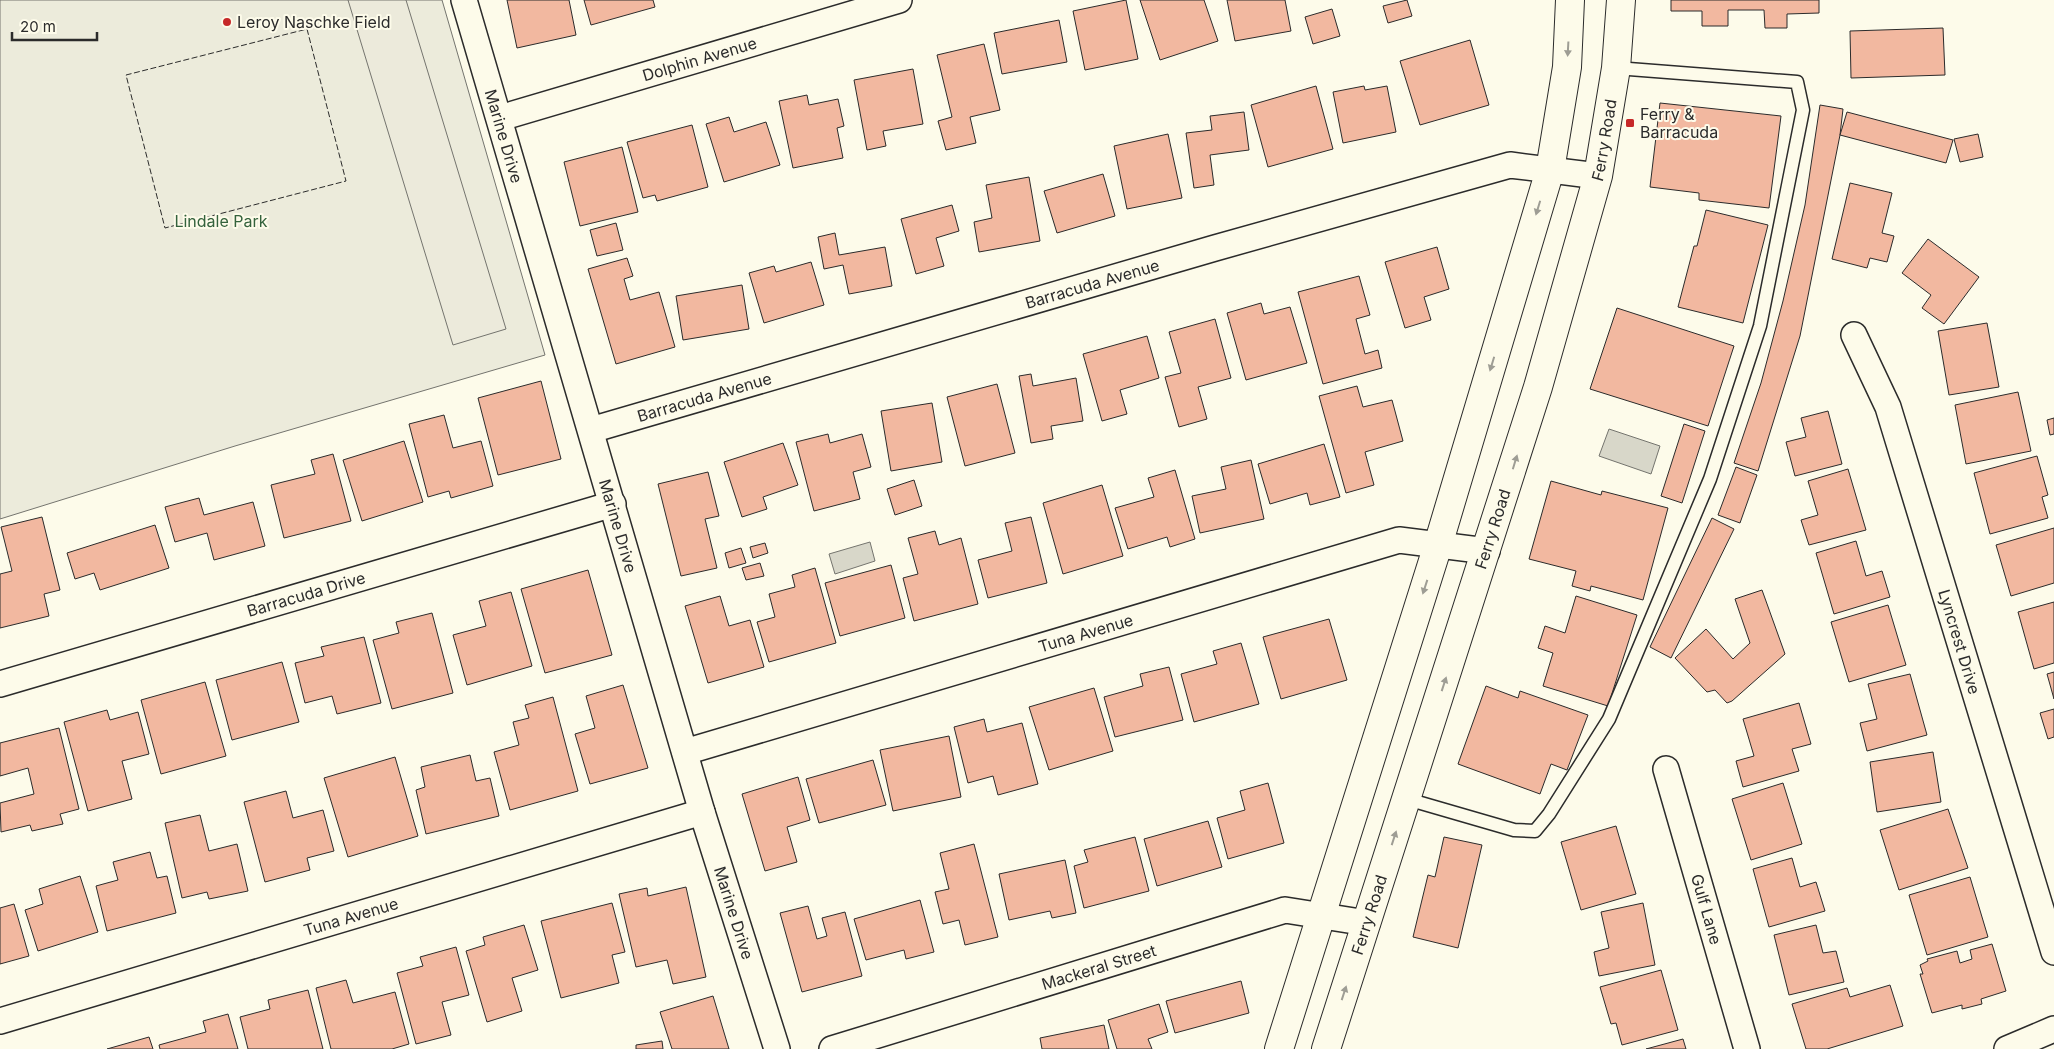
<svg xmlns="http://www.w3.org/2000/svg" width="2054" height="1049" font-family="Inter,sans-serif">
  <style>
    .green { fill: #ecebdb; stroke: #74746e }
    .parking { fill: #eceadb; stroke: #74746e }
    .water { fill: #d8d7c9; stroke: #74746e }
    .building { fill: #f2b8a0; stroke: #2b2b2b }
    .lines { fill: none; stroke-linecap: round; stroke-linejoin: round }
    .lane-casing { stroke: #2b2b2b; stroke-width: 15 }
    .street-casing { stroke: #2b2b2b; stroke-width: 28 }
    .primary-casing { stroke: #2b2b2b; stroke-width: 30 }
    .lane { stroke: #fdfbea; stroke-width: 12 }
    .street { stroke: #fdfbea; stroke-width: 25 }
    .primary { stroke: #fdfbea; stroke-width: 28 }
    .fence { stroke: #2b2b2b; stroke-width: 1; stroke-dasharray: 6 2.5; stroke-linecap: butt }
    .oneway { fill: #9e9d94 }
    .poi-dot { fill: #c62828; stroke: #fdfbea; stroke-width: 2 }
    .labels { text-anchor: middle; stroke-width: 4; stroke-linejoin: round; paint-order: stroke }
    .poi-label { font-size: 16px; fill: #2b2b2b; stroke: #fdfbea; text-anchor: start }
    .street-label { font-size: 16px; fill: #2b2b2b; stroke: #fdfbea }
    .park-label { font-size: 16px; fill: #34623c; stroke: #fdfbea }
  </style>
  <rect width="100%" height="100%" fill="#fdfbea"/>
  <polygon class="green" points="0,0 442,0 545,355 235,446 0,519"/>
  <polygon class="parking" points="348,0 406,0 506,329 453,345"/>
  <g class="water">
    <polygon points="1609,429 1660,446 1651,474 1599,456"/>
    <polygon points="870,542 875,561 835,574 829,554"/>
  </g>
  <g class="building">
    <polygon points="507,0 569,0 576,35 517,48"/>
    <polygon points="584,0 653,0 655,7 591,25"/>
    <polygon points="1126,0 1138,59 1085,70 1073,11"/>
    <polygon points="1140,0 1204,0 1218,41 1160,60"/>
    <polygon points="1227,0 1285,0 1291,31 1235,41"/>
    <polygon points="1407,0 1412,16 1388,23 1383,6"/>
    <polygon points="1671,0 1819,0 1819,13 1787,14 1787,28 1765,28 1764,10 1728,10 1728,26 1702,26 1702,11 1671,11"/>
    <polygon points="1332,9 1340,36 1313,44 1305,17"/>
    <polygon points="1059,20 1067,62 1002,74 994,33"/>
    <polygon points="1943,28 1945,75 1851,78 1850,31"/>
    <polygon points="1470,40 1489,105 1420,125 1400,61"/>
    <polygon points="984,44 1000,110 970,117 976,143 946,150 938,121 952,117 937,55"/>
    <polygon points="913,69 923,124 883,131 886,146 867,150 854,80"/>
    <polygon points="1316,86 1333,149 1268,167 1251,105"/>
    <polygon points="1364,86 1365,90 1387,86 1396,132 1343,143 1333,92"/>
    <polygon points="807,95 809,105 838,99 844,126 837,128 843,158 793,168 779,101"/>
    <polygon points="1660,103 1781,116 1769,208 1699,200 1699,193 1650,187"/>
    <polygon points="1820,105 1843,109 1840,135 1800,336 1758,471 1734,463 1761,383 1783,301 1805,205"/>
    <polygon points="1244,112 1249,150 1210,155 1214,185 1194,188 1186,133 1212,130 1210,116"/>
    <polygon points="1847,112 1953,140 1946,163 1840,135"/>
    <polygon points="729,117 734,132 766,122 780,165 724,182 706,124"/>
    <polygon points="692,125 708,187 657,201 655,195 643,198 627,142"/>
    <polygon points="1168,134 1182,198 1127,209 1114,146"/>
    <polygon points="1978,134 1983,157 1960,162 1954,139"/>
    <polygon points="622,147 638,212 580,226 564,162"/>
    <polygon points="1103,174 1115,216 1057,233 1044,191"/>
    <polygon points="1029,177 1040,241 979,252 974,222 992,218 986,185"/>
    <polygon points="1850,183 1892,193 1882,233 1894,236 1887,262 1870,258 1867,268 1832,259"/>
    <polygon points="952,205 959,231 936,238 944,266 916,274 901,219"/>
    <polygon points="1706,210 1768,225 1743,323 1678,307 1694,246 1697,246"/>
    <polygon points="616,223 623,250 597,256 590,230"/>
    <polygon points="835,233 839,255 885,247 892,286 849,294 843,265 824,269 818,237"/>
    <polygon points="1928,239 1979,277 1944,324 1922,308 1931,295 1902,273"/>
    <polygon points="1437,247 1449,289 1424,297 1431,320 1405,328 1385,262"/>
    <polygon points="627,258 633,276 624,279 630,300 659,292 675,347 616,364 588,269"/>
    <polygon points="811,262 824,305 764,323 749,273 774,266 776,272"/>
    <polygon points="1359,276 1370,315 1356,319 1365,354 1378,350 1382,368 1323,384 1298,292"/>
    <polygon points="742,285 749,329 683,340 676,296"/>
    <polygon points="1261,303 1264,314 1290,307 1307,363 1246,380 1227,313"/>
    <polygon points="1617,308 1734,346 1708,426 1590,389"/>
    <polygon points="1215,319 1231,378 1198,387 1207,419 1179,427 1165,377 1181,373 1169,332"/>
    <polygon points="1987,323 1999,387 1949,395 1938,331"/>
    <polygon points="1147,336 1159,378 1120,390 1127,414 1102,421 1083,354"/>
    <polygon points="1031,374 1033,386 1076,378 1083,421 1051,426 1053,439 1031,443 1019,376"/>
    <polygon points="541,381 561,459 498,475 478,398"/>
    <polygon points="997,384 1015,453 965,466 947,397"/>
    <polygon points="1357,386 1363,407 1392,400 1403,441 1365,452 1374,485 1346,493 1319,396"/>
    <polygon points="2018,392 2031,451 1966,464 1955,405"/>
    <polygon points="932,403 942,462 891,471 881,411"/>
    <polygon points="1828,411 1842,464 1795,476 1786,442 1806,437 1801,418"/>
    <polygon points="444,415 453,448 481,441 493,486 451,498 449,491 428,497 409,424"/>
    <polygon points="2054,418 2054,434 2050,435 2047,420"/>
    <polygon points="1684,424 1705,431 1682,503 1661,496"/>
    <polygon points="828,434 830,443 862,434 871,467 853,472 860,499 814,511 796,442"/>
    <polygon points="404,441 423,502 362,521 343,460"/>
    <polygon points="783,443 798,485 763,497 767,509 742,517 724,462"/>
    <polygon points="1324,444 1340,497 1310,505 1307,493 1270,504 1258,464"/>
    <polygon points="333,454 351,521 284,538 271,485 315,474 311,460"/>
    <polygon points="2037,456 2048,495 2042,497 2048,518 1990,534 1974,473"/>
    <polygon points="1251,460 1264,519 1200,533 1192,496 1226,489 1221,467"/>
    <polygon points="1736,467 1757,475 1740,523 1718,515"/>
    <polygon points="1848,469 1866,530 1809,545 1801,520 1818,515 1808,481"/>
    <polygon points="1175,470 1195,539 1170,547 1167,537 1128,549 1115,508 1154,497 1148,478"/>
    <polygon points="708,472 719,516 705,519 717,568 681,576 658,484"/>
    <polygon points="914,480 922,506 895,515 887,489"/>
    <polygon points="1551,481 1601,495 1602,491 1668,508 1643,600 1591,586 1590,591 1572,586 1576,571 1529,559"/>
    <polygon points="1102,485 1123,556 1063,574 1043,503"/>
    <polygon points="199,498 204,515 253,502 265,546 214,560 207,533 175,542 165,507"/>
    <polygon points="42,517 60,590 44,594 49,616 0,628 0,574 12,571 1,527"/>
    <polygon points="1031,517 1047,583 988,598 978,560 1012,551 1005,523"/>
    <polygon points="1712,518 1734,529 1671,658 1650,647"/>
    <polygon points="155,525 169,568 100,590 94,573 75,579 67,553"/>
    <polygon points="2054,528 2054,583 2011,596 1996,545"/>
    <polygon points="935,531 939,545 961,538 978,604 914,621 903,578 918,574 908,538"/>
    <polygon points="1856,541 1866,576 1882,571 1890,597 1834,614 1816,553"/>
    <polygon points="765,543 768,553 753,558 750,547"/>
    <polygon points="741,548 746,563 729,568 725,553"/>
    <polygon points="760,563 764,576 746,580 742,568"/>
    <polygon points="891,565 905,618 840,636 825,583"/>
    <polygon points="815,568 836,643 769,662 757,622 775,617 769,594 795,587 792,575"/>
    <polygon points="588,570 612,655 545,673 521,589"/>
    <polygon points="1762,590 1785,654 1732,701 1727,703 1715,690 1707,692 1675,658 1706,629 1733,659 1750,643 1735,599"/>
    <polygon points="511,592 532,666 467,685 453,635 486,626 479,601"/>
    <polygon points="720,596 729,626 750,620 764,667 708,683 685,606"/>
    <polygon points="1576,596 1637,615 1608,706 1543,686 1553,653 1538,648 1545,626 1565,633"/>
    <polygon points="2054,602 2054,663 2034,669 2018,612"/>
    <polygon points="1888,605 1906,665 1849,682 1831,622"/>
    <polygon points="432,613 453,693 392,709 373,640 399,633 396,622"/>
    <polygon points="1329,619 1347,680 1281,699 1263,637"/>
    <polygon points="364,637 381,703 337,714 332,696 305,703 295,663 324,656 321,647"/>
    <polygon points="1241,643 1259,704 1194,722 1181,674 1217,664 1213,651"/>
    <polygon points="282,662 299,722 232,740 216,680"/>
    <polygon points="1169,667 1183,720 1115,737 1104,697 1143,686 1140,674"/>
    <polygon points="2054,672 2054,699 2047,674"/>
    <polygon points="1910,674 1927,735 1867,751 1860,723 1877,719 1868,684"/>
    <polygon points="205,682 226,756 161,774 141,700"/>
    <polygon points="623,685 648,768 590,784 575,734 595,728 586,696"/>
    <polygon points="1486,686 1518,698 1520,691 1588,715 1567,770 1551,764 1540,794 1458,764"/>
    <polygon points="1094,688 1113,751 1049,770 1029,707"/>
    <polygon points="553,697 578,791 510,810 494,752 519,745 513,722 529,718 525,705"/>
    <polygon points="1799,703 1811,744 1792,749 1799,771 1743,787 1736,761 1754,756 1743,719"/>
    <polygon points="2054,709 2054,737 2048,739 2040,713"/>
    <polygon points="107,710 110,720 138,712 149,754 122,761 132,799 88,811 64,722"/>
    <polygon points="984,719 987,732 1022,723 1038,784 998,795 993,776 968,783 954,727"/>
    <polygon points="59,728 79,809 60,814 63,824 32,831 30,825 1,832 0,803 34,794 28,768 0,776 0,743"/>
    <polygon points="949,736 961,797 893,811 880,750"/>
    <polygon points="1933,752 1941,802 1877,812 1870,762"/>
    <polygon points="470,755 476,781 490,778 499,816 426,834 416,790 425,787 421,767"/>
    <polygon points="395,757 418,836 348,857 324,778"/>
    <polygon points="873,760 886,805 819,823 806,779"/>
    <polygon points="798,777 810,820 787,827 797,862 765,871 742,794"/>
    <polygon points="1268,783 1284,843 1228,859 1217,818 1245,810 1240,791"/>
    <polygon points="1783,783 1802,844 1751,860 1732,799"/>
    <polygon points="286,791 293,818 323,810 334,851 307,858 310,870 265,882 244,802"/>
    <polygon points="1948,809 1968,868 1899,890 1880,830"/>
    <polygon points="200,815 209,851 237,844 248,891 209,899 207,892 182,898 165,823"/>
    <polygon points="1208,821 1222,867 1157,886 1144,839"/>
    <polygon points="1616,826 1636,894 1581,910 1561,842"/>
    <polygon points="1135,837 1149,891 1084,908 1074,866 1088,862 1084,850"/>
    <polygon points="1444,837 1482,845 1458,948 1413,937 1428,875 1435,877"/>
    <polygon points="974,844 998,937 965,945 959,920 943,924 935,892 949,889 940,853"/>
    <polygon points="150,852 157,878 167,876 176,913 107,931 96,886 118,880 113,862"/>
    <polygon points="1792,858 1800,887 1816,882 1825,911 1769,927 1753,869"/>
    <polygon points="1065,860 1076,913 1052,918 1050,911 1009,920 999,874"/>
    <polygon points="80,876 98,932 38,951 25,910 43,904 39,889"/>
    <polygon points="1970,877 1988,937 1927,955 1909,895"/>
    <polygon points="686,887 706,977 673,984 667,960 636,967 619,894 647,888 648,896"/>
    <polygon points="920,900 934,952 906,959 904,950 866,960 854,919"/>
    <polygon points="612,903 625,952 612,955 619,983 561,998 541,921"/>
    <polygon points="1643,903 1655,965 1599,976 1594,952 1609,948 1601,912"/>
    <polygon points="14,904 29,956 0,964 0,908"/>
    <polygon points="808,906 817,939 827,936 822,918 845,912 862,976 802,992 780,913"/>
    <polygon points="524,925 538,970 512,978 522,1011 487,1022 466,951 485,945 483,937"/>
    <polygon points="1816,925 1823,953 1836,951 1844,982 1789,995 1774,935"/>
    <polygon points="1992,944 2006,991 1981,999 1982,1004 1962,1009 1962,1005 1932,1013 1920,974 1923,974 1920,965 1928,961 1927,959 1957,951 1960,963 1972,959 1970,950"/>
    <polygon points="456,947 469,995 442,1002 451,1035 416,1044 397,973 423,966 420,957"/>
    <polygon points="1661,970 1678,1030 1622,1045 1616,1023 1611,1024 1600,987"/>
    <polygon points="346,980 353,1003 395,992 409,1044 392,1049 331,1049 316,988"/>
    <polygon points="1241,981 1249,1013 1175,1033 1166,1001"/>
    <polygon points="1890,985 1903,1026 1827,1049 1806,1049 1792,1004 1847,988 1850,997"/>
    <polygon points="308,990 323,1049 248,1049 240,1017 270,1009 268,1000"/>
    <polygon points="713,996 729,1049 672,1049 660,1012"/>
    <polygon points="1159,1004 1168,1032 1148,1039 1152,1049 1117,1049 1108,1020"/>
    <polygon points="228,1014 238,1049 160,1049 159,1045 206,1032 203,1021"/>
    <polygon points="1104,1025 1109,1049 1042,1049 1040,1038"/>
    <polygon points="149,1037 153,1049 107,1049"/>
    <polygon points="1683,1039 1686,1049 1646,1049"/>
    <polygon points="662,1041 663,1049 636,1049 636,1045"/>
  </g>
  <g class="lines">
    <g class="lane-casing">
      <polyline id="lane" points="1407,799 1514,830 1535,831 1549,814 1609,719 1710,479 1760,326 1803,110 1797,82 1616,68"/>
    </g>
    <g class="street-casing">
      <g id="street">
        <path id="s1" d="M464 0 702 812 777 1049"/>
        <path id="s2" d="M500 118 899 0"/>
        <path id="s3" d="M1854 335 1888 407 2054 952"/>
        <path id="s4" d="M591 430 1215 248 1510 165 1598 176"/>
        <path id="s5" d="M0 684 613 504"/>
        <path id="s6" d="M685 752 1399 540 1487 551"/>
        <path id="s7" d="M1666 769 1747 1049"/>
        <path id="s8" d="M0 1021 702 812"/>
        <path id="s9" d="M832 1049 1285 910 1367 923"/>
        <polyline points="2007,1049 2054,1029"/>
      </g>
    </g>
    <g class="primary-casing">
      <g id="primary">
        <polyline points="1279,1049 1438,545 1550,170 1567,67 1570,0"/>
        <path id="s10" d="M1326 1049 1538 387 1598 176 1616 68 1621 0"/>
      </g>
    </g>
    <use href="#lane" class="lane"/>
    <use href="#street" class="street"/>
    <use href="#primary" class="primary"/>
    <polygon class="fence" points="307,29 346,181 165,228 126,75"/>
  </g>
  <defs><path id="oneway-solid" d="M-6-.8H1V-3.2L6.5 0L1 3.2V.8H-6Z" transform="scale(1.25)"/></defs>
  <g class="oneway">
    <use href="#oneway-solid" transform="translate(1568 49) rotate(93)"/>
    <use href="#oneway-solid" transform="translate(1538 208) rotate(107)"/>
    <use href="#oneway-solid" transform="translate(1492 364) rotate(107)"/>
    <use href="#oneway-solid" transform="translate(1515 462) rotate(-73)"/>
    <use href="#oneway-solid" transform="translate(1425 587) rotate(108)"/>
    <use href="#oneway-solid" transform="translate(1444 684) rotate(-72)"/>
    <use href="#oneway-solid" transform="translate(1394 838) rotate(-72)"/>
    <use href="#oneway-solid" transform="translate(1344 993) rotate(-72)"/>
  </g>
  <g class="poi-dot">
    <circle cx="227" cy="22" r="5"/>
    <rect x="1625" y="118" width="10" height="10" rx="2.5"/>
  </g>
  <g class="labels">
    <g class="poi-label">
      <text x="237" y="28">Leroy Naschke Field</text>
      <text x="1640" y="120">Ferry &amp;<tspan x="1640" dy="18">Barracuda</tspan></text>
    </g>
    <g class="street-label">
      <text dy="6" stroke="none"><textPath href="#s2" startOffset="208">Dolphin Avenue</textPath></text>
      <text dy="6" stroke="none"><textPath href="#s1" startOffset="142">Marine Drive</textPath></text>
      <text dy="6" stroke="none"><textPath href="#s10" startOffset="951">Ferry Road</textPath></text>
      <text dy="6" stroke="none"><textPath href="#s4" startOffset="522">Barracuda Avenue</textPath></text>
      <text dy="6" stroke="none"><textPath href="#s4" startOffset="118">Barracuda Avenue</textPath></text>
      <text dy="6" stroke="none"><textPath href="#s1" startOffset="548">Marine Drive</textPath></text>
      <text dy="6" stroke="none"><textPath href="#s10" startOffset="546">Ferry Road</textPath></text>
      <text dy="6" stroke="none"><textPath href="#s5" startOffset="319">Barracuda Drive</textPath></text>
      <text dy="6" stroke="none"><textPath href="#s6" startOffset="418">Tuna Avenue</textPath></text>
      <text dy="6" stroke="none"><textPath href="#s3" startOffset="325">Lyncrest Drive</textPath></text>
      <text dy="6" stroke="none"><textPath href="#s7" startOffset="146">Gulf Lane</textPath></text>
      <text dy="6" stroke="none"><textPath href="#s1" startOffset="952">Marine Drive</textPath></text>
      <text dy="6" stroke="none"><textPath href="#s10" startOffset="141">Ferry Road</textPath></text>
      <text dy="6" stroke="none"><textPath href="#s8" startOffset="366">Tuna Avenue</textPath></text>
      <text dy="6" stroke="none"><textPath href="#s9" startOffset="279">Mackeral Street</textPath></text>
    </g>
    <g class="park-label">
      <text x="221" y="227">Lindale Park</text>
    </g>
  </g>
  <path d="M12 32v8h85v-8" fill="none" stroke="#2b2b2b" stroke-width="2.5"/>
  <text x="20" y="32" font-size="15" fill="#2b2b2b" stroke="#fdfbea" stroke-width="4" paint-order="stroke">20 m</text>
</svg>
